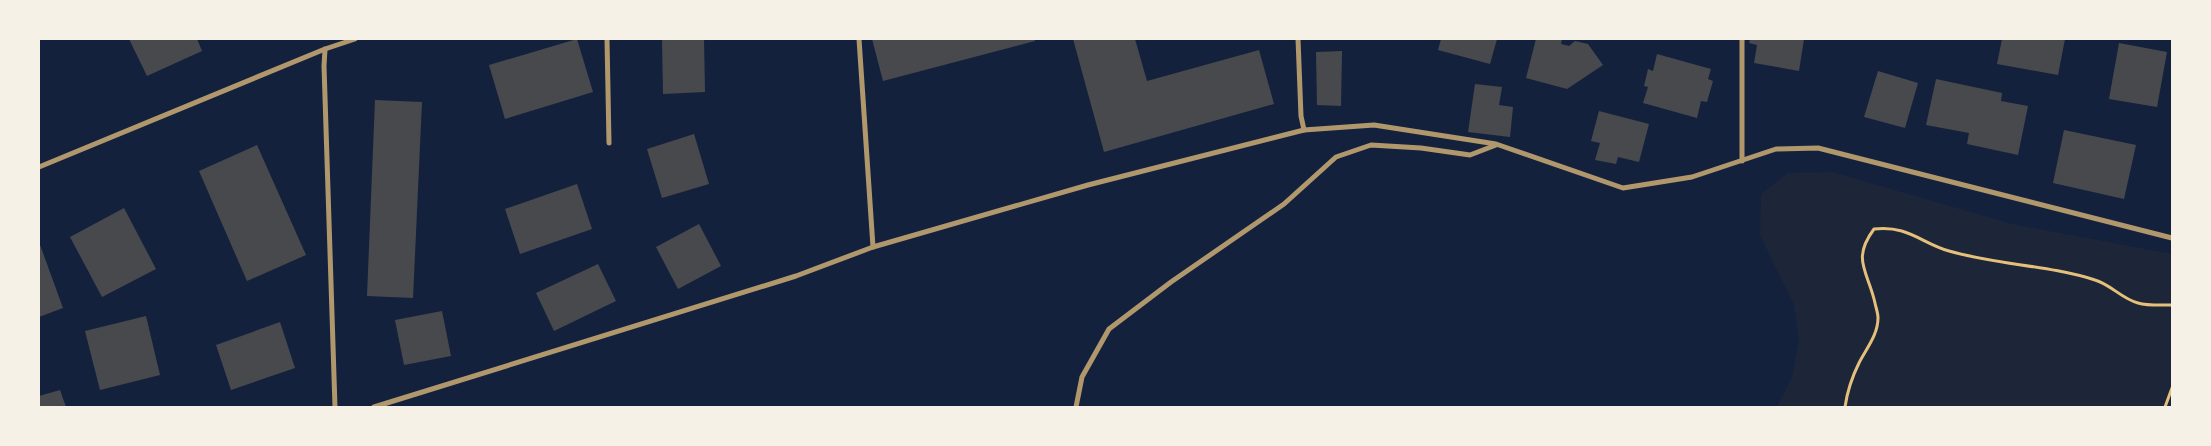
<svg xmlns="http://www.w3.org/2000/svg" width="2211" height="446" font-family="'Noto Sans',sans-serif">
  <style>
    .green { fill: #1d2539 }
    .building { fill: #48494c }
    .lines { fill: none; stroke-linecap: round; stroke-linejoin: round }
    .path { stroke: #e5c07b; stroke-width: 3 }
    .minor { stroke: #b1986c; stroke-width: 5 }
  </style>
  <rect width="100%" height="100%" fill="#14213d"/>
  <polygon class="green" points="1832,172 2012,224 2172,254 2172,407 1777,407 1792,377 1799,339 1794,305 1760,235 1761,194 1788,173"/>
  <g class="building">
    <polygon points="129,39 197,39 202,51 147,76"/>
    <polygon points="577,39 593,92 505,119 489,65"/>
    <polygon points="662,39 704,39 705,92 663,94"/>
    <polygon points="872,39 1034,39 1035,41 883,81"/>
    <polygon points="1073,39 1135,39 1147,81 1259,50 1274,104 1104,152"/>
    <polygon points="1441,39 1497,39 1490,64 1438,50"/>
    <polygon points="1536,39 1562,39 1561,44 1569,46 1575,41 1588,44 1603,65 1567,89 1526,78"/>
    <polygon points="1750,39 1804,39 1799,71 1754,63 1757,45 1749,43"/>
    <polygon points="2002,39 2065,39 2058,75 1997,64"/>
    <polygon points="2119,43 2167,52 2157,107 2109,99"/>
    <polygon points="1342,51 1341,106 1317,105 1316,52"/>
    <polygon points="1657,54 1711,69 1708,79 1713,81 1707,102 1701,101 1697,118 1643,103 1648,87 1644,86 1648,69 1653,71"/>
    <polygon points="1878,71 1918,83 1905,128 1864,117"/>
    <polygon points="1936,79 2002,93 2001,101 2028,106 2018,155 1967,144 1969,133 1926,125"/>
    <polygon points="1475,84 1502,87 1499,105 1513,107 1510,137 1468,132"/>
    <polygon points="375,100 422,102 413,298 367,296"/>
    <polygon points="1599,111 1649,124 1639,162 1618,157 1616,164 1595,160 1600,143 1591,141"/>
    <polygon points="2064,130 2136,145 2124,199 2053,183"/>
    <polygon points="694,134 709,184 662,198 647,149"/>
    <polygon points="257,145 306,255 247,281 199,171"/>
    <polygon points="577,184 592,229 520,254 505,209"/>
    <polygon points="124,208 156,269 102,297 70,237"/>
    <polygon points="699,224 721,266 678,289 656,247"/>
    <polygon points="39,242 63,308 39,317"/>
    <polygon points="598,264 616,301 554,331 536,293"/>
    <polygon points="442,311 451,356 404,365 395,320"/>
    <polygon points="146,316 160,375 100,390 85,331"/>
    <polygon points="280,322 295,368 231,390 216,345"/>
    <polygon points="60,390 66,407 39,407 39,396"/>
  </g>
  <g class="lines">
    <g class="path">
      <path d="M1845 407C1847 393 1852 377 1859 363 1866 349 1878 335 1878 318 1878 313 1876 308 1875 303 1868 271 1851 260 1874 229 1908 225 1921 243 1949 251 1997 265 2048 265 2095 280 2110 284 2122 299 2138 303 2148 306 2162 305 2172 305"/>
      <polyline points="2165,407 2172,388"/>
    </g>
    <g class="minor">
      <polyline points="607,39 609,143"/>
      <polyline points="859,39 873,247"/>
      <polyline points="1298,39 1301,116 1304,130"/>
      <polyline points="325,49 324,66 335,407"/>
      <polyline points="1742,161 1742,39"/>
      <polyline points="39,167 325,49 355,39"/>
      <polyline points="374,407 796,276 873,247 1088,185 1304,130 1374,125 1496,144 1623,188 1692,177 1776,149 1818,148 2172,238"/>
      <polyline points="1076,407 1082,377 1109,329 1171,282 1284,204 1336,157 1371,145 1421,148 1470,155 1496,145"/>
    </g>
  </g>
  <rect width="2211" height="446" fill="none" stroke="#f6f1e7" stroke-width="80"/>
</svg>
